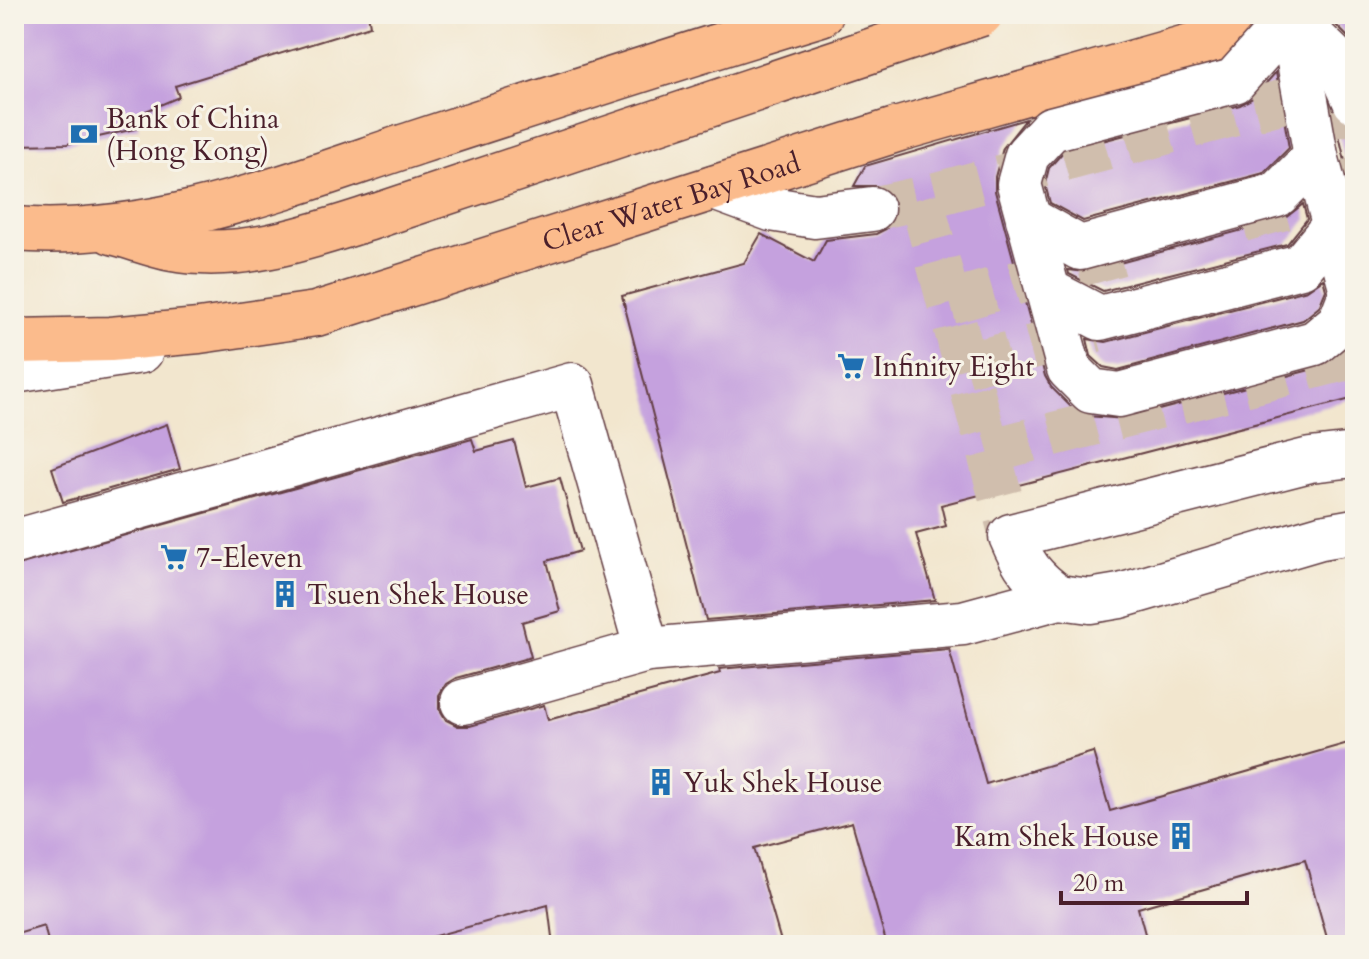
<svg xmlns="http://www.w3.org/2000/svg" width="1369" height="959" font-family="Cardo,serif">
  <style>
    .building { fill: #c5a1de }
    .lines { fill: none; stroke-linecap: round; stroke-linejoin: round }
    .minor-tunnel { stroke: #d0bead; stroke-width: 44; stroke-dasharray: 44 22; stroke-linecap: butt }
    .minor-casing { stroke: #633d43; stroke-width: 47 }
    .major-casing { stroke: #633d43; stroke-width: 47 }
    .minor { stroke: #fff; stroke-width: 44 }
    .major { stroke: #fbbb8c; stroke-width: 44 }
    .minor-bridge-casing { stroke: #633d43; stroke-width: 47; stroke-linecap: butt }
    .major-bridge-casing { stroke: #633d43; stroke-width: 47; stroke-linecap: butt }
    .minor-bridge { stroke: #fff; stroke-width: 44 }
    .major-bridge { stroke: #fbbb8c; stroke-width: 44 }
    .labels { text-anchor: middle; stroke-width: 6; stroke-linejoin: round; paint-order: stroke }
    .poi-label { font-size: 28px; fill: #4a1f2b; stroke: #f7f3e8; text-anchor: start }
    .street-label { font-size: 28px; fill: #4a1f2b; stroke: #f7f3e8 }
  </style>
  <rect width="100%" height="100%" fill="#f7f3e8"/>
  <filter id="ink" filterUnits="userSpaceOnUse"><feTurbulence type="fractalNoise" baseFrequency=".0125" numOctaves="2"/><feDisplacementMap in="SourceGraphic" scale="16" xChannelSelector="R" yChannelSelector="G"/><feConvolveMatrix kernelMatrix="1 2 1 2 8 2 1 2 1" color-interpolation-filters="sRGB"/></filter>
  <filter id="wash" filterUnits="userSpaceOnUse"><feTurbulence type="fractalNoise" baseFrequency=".006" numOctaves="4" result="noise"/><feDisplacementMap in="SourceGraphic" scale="32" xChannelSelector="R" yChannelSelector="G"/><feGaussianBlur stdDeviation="1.8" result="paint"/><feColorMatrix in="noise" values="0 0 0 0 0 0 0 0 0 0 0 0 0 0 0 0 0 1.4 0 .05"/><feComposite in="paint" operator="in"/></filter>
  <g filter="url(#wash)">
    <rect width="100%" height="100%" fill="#f2e6ce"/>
    <g id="blocks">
      <g class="building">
        <polygon points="14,14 368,14 370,26 175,86 179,97 134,116 139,128 67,144 14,145"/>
        <polygon points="1355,14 1355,44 1331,20"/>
        <polygon points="1276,72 1289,148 1264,173 1083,221 1050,203 1045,184 1049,168 1064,151 1240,105 1253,98"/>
        <polygon points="1334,113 1341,121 1355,126 1355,205"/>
        <polygon points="1026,119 1003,148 995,177 995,191 1045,376 1051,387 1073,409 1087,416 1125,419 1321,367 1355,342 1355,398 941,505 946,526 916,534 935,600 706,620 622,296 744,263 761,234 814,262 826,240 876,234 886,229 895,219 897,205 891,193 881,186 854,186 865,166"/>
        <polygon points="1303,204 1307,219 1287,244 1103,291 1069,274 1068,270 1086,272 1284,219"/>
        <polygon points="1323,279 1326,290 1319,307 1303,320 1118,370 1103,367 1091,356 1087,339 1106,342 1307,290"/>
        <polygon points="167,424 180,469 63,502 52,468"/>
        <polygon points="472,439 476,451 514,441 526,487 560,478 580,551 547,561 560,611 522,622 531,657 456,678 446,684 439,695 439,708 446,720 458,726 470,726 544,705 548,720 720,673 719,669 949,649 986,784 1093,752 1110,811 1355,741 1355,945 1329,945 1305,860 1138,908 1148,945 887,945 852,822 754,848 782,945 553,945 548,905 402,945 49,945 44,926 14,935 14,566"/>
      </g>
    </g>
  </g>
  <g filter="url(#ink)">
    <use href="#blocks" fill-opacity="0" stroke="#633d43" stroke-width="2"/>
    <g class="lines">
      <g class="minor-tunnel">
        <path d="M1355 95C1335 118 1348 149 1355 175"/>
        <polyline points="921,198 1011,536"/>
        <polyline points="872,209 921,198 1341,86"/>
        <polyline points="1242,220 1355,188"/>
        <polyline points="950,302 1125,252"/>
        <polyline points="966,365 1096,330"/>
        <polyline points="988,451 1344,359 1355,360"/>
      </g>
      <g class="minor-casing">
        <g id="minor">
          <polyline points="714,188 771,209 815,216 872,209"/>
          <polyline points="14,371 141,351"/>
          <polyline points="14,542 572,385 647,650"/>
          <path d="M1059 597C1033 579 1023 565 1011 536L1310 460 1355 455"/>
          <polyline points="463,702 647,650 963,623 1059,597 1090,601 1120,596 1321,537 1355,531"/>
        </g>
      </g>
      <g class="major-casing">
        <g id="major">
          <path d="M14 229C151 240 288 185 415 143 550 99 685 55 821 14"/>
          <path d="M112 232C132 237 152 245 172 249 242 262 313 236 379 215"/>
          <path id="s1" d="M14 341 110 339 199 331 316 314 899 129 1215 39 1306 17"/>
        </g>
      </g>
      <use href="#minor" class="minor"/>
      <use href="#major" class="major"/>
      <g class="minor-bridge-casing">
        <g id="minor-bridge">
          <polygon points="1291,17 1316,156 1352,291 1340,322 1315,343 1119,395 1091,391 1069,369 1019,184 1027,155 1051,129 1234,81"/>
          <polyline points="1291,17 1338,62 1355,101"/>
          <polyline points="1028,219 1080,248 1277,195 1316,156"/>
          <polyline points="1048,291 1100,318 1301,266 1334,226"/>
        </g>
      </g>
      <g class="major-bridge-casing">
        <polyline id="major-bridge" points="379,215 981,14"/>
      </g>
      <use href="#minor-bridge" class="minor-bridge"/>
      <use href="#major-bridge" class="major-bridge"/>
    </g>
  </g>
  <defs>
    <g id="bank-bare" transform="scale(2.16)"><path d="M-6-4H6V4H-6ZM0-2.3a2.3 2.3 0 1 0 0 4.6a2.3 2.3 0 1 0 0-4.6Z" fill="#1f6fb2" stroke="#f7f3e8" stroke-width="2.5" paint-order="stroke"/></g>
    <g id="supermarket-bare" transform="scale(2.16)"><path d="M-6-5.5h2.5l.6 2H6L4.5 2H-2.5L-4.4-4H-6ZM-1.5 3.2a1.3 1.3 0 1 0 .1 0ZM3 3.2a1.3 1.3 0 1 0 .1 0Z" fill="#1f6fb2" stroke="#f7f3e8" stroke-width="2.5" paint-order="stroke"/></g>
    <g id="building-bare" transform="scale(2.16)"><path d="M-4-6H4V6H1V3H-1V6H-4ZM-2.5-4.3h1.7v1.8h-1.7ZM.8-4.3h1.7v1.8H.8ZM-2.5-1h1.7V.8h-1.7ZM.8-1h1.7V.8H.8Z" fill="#1f6fb2" stroke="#f7f3e8" stroke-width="2.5" paint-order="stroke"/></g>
  </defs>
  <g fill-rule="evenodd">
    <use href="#bank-bare" x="84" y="134"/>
    <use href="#supermarket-bare" x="851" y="366"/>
    <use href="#supermarket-bare" x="174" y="557"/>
    <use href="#building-bare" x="285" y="594"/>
    <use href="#building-bare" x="661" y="782"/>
    <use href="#building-bare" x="1181" y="836"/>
  </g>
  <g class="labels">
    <g class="poi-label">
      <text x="106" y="128">Bank of China<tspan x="106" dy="32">(Hong Kong)</tspan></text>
      <text x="873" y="376">Infinity Eight</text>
      <text x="196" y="567">7-Eleven</text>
      <text x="307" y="604">Tsuen Shek House</text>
      <text x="683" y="792">Yuk Shek House</text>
      <text x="1159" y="846" text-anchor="end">Kam Shek House</text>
    </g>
    <g class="street-label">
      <text dy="10" stroke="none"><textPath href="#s1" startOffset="676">Clear Water Bay Road</textPath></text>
    </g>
  </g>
  <rect width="1369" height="959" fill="none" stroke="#f7f3e8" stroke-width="48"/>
  <path d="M1061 891v12h186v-12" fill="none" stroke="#4a1f2b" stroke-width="4"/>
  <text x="1073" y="891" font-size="24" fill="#4a1f2b" stroke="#f7f3e8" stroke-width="6" paint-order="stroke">20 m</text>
</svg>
